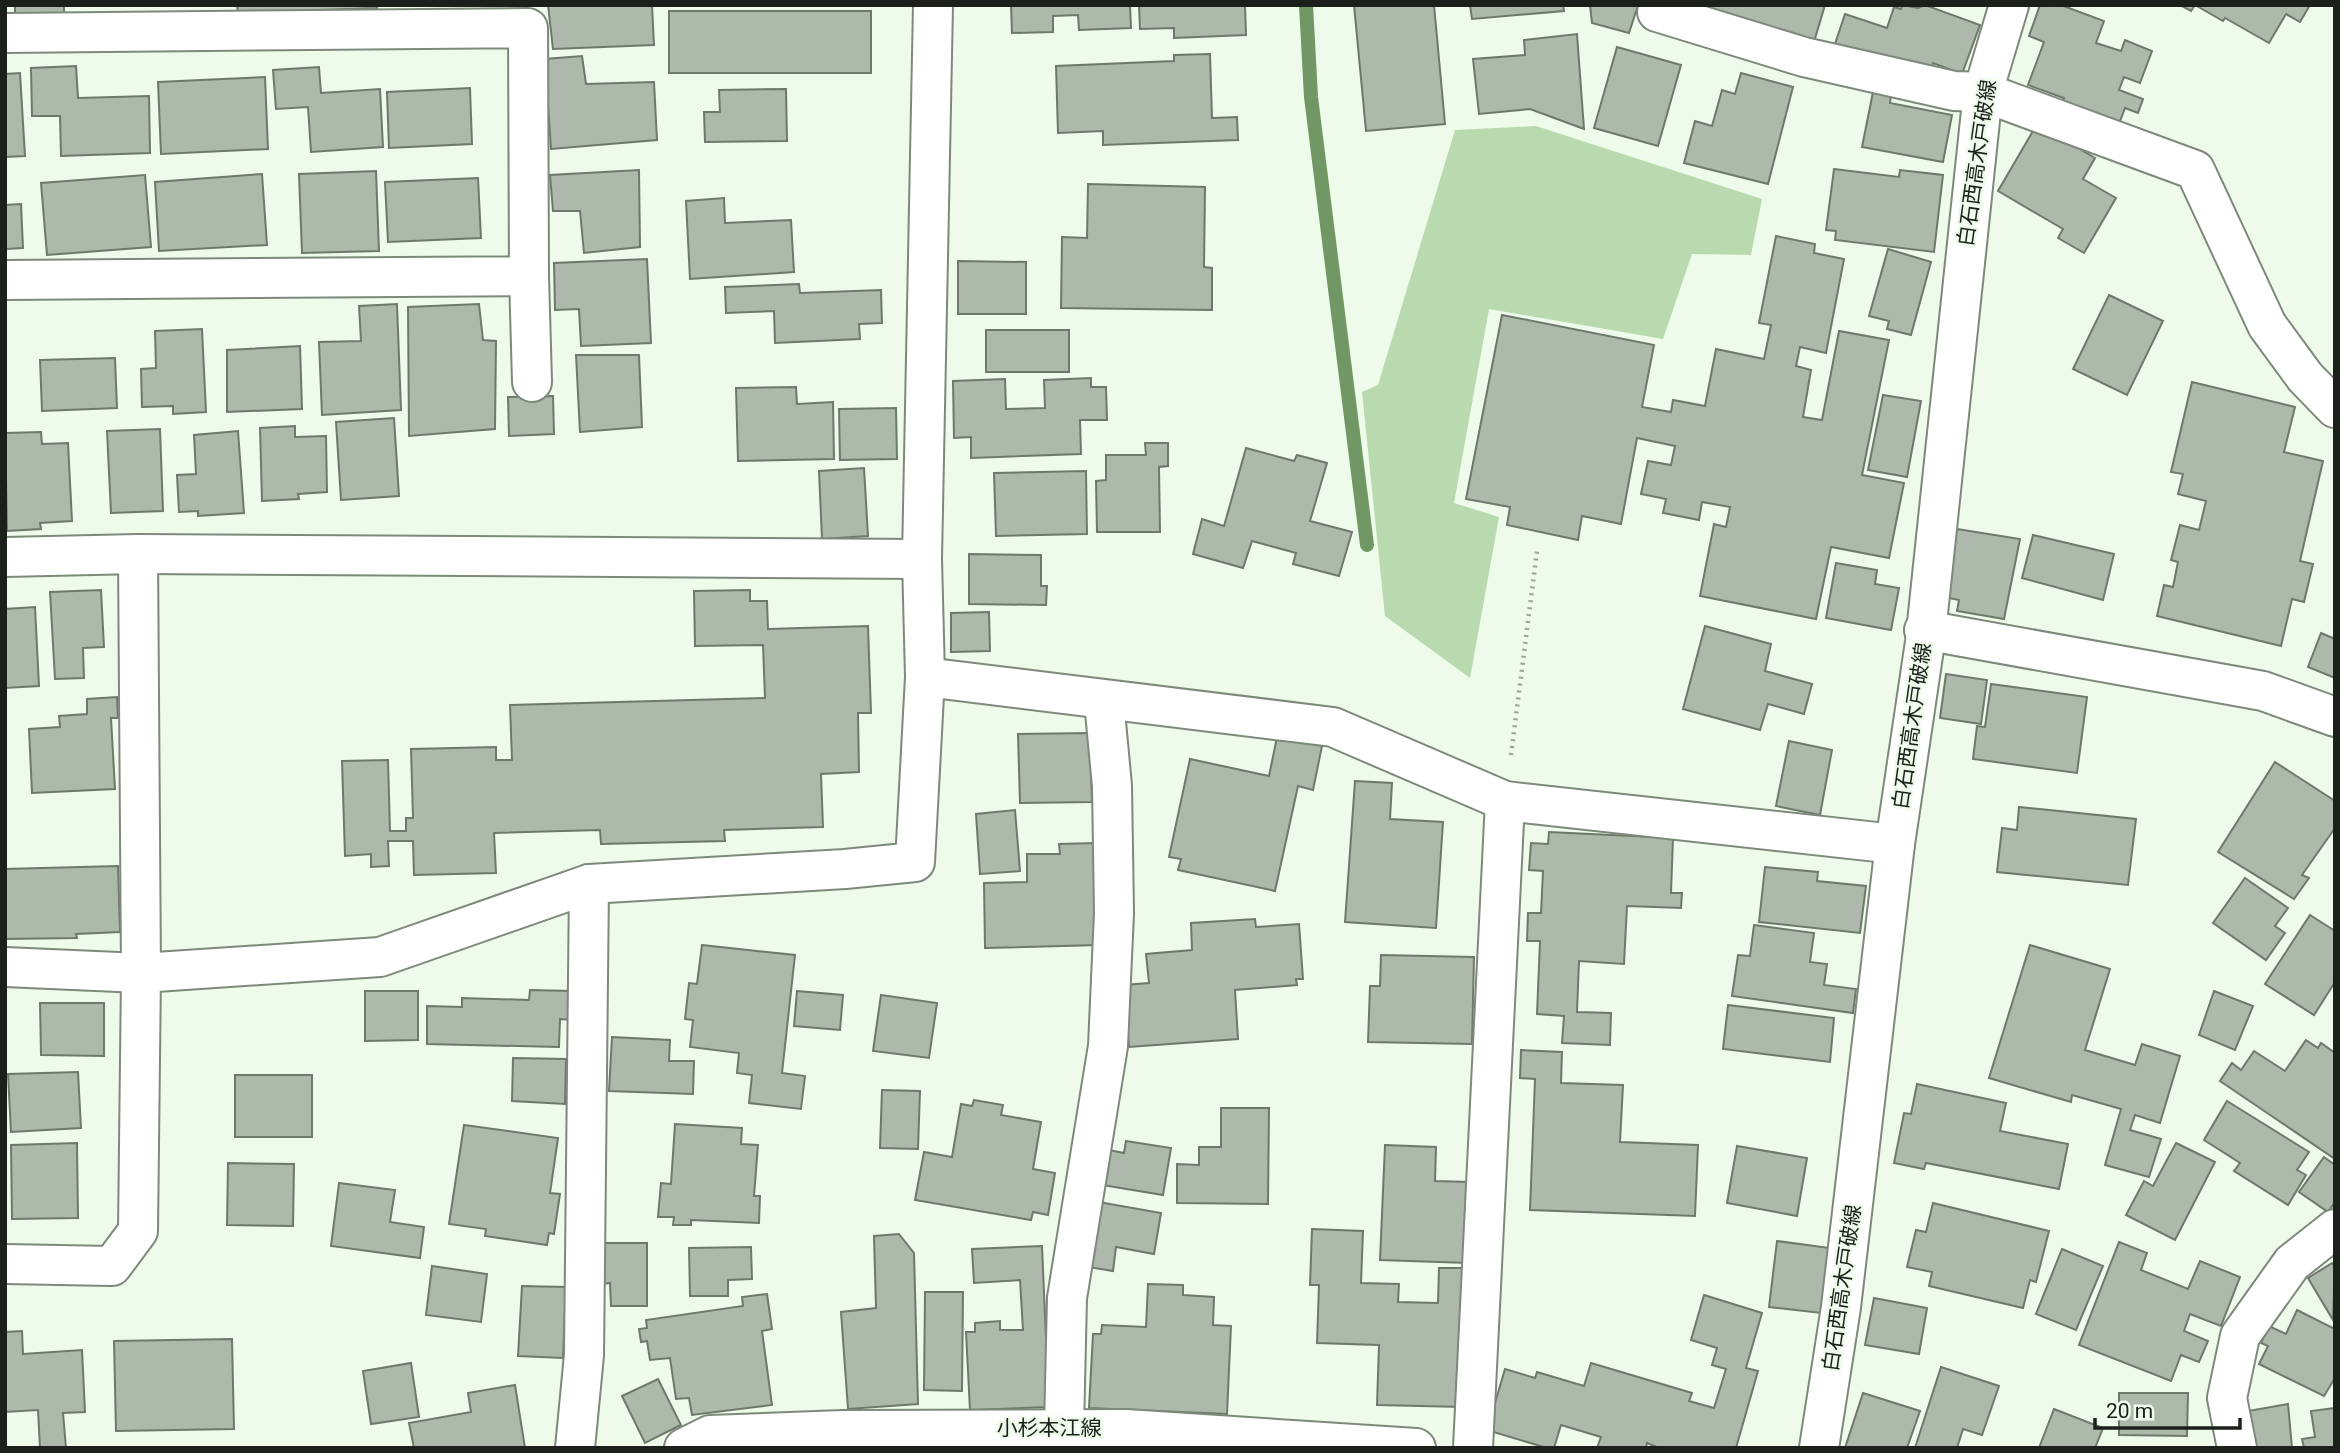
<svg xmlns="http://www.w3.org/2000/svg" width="2340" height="1453" font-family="Roboto,'Noto Sans JP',sans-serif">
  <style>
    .green { fill: #b8daae }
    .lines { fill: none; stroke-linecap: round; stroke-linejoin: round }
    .stream { stroke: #709764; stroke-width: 14 }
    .building { fill: #adb9aa; stroke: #6d796a; stroke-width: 2 }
    .minor-casing { stroke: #7d897a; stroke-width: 42 }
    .major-casing { stroke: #7d897a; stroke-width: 42 }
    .path { stroke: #9aa497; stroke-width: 4.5; stroke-dasharray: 2 5; stroke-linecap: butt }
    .minor { stroke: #fff; stroke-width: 38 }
    .major { stroke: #fff; stroke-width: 38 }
    .labels { text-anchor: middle; stroke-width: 5; stroke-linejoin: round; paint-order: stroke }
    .street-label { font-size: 21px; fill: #1b201a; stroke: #eefbea }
  </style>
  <rect width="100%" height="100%" fill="#eefbea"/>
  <polygon class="green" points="1536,126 1762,199 1751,255 1692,254 1663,339 1489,309 1454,503 1499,517 1470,678 1385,616 1362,392 1378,385 1455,130"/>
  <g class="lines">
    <polyline class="stream" points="1306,5 1311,97 1367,545"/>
  </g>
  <g class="building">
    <polygon points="15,5 64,5 64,13 15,14"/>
    <polygon points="237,5 377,5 377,8 238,13"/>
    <polygon points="548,5 652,5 654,45 553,49"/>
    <polygon points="1011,5 1130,5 1131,28 1079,30 1078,15 1053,16 1053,32 1012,33"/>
    <polygon points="1139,5 1245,5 1246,35 1174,38 1174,28 1140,29"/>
    <polygon points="1354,5 1434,5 1445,124 1366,131"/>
    <polygon points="1470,5 1563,5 1564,11 1472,19"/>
    <polygon points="1590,5 1638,5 1629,33 1592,23"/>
    <polygon points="1702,5 1825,5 1814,42 1701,8"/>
    <polygon points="1902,5 1918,8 1925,5 1980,25 1962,74 1933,63 1930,72 1874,53 1871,60 1834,47 1845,14 1887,28 1894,7 1901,9"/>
    <polygon points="2040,5 2061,5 2104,21 2096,43 2121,51 2125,40 2152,51 2140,83 2124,77 2119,90 2143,99 2138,113 2125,108 2119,124 2062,102 2064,98 2028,85 2044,42 2029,36"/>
    <polygon points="2180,5 2310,5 2300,22 2286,14 2269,43 2225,18 2223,21 2195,5 2191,11"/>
    <rect x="669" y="11" width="202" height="62"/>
    <polygon points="1577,34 1584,129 1530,109 1479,114 1473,59 1525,55 1524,40"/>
    <polygon points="1617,47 1681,65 1658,146 1594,128"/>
    <polygon points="1210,54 1212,118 1237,117 1238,140 1103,145 1103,131 1058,133 1056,66 1174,61 1174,55"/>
    <polygon points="582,56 586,84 654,82 657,140 551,149 545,59"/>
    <polygon points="76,66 78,98 149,96 150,153 61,156 60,116 32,116 31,68"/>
    <polygon points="319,67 321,93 380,89 383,147 311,152 308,107 276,109 273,70"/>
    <polygon points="20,73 25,156 5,157 5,74"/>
    <polygon points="1741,73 1793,87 1768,184 1684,163 1695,121 1712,126 1722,90 1735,94"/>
    <polygon points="265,77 268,149 161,154 158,82"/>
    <polygon points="470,88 472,144 389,148 387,92"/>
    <polygon points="786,89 787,141 705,142 704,112 720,112 719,90"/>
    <polygon points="1873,92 1891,95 1890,103 1952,115 1943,162 1862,147"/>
    <polygon points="2037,124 2095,158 2083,179 2116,198 2084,253 2058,238 2063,229 1998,191"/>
    <polygon points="1834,169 1899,177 1900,170 1943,175 1934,252 1835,240 1836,231 1826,230"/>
    <polygon points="639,170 640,247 584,253 580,211 553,211 550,175"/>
    <polygon points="376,171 379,251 302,253 299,174"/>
    <polygon points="262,174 267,245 159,251 155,182"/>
    <polygon points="145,175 151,247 47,255 41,183"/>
    <polygon points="478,178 481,238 388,242 385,182"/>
    <polygon points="1088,184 1205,187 1204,267 1212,268 1212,310 1061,308 1062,237 1087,238"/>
    <polygon points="724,198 725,223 791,220 794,272 690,279 686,201"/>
    <polygon points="21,204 23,248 5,249 5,205"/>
    <polygon points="1776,236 1815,244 1814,253 1844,259 1826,353 1800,347 1796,366 1811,370 1803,417 1822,420 1839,331 1889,340 1862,475 1904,483 1889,558 1831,547 1816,619 1700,596 1714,524 1726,527 1730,507 1702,502 1699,520 1663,513 1666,499 1641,494 1648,461 1671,465 1675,446 1637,438 1621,524 1582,516 1578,540 1507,525 1510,507 1466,499 1502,315 1654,345 1642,407 1671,412 1673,400 1705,406 1716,349 1764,359 1771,325 1759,323"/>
    <polygon points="1888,249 1931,262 1911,335 1887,329 1889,321 1869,316"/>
    <polygon points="647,259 651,343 581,346 579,309 555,310 554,263"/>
    <polygon points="958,261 1026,262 1026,314 958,314"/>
    <polygon points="799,284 800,293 881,290 882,323 859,324 860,339 775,343 774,311 726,313 725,287"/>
    <polygon points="2109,295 2163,321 2127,395 2073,369"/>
    <polygon points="397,304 401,410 322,415 319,342 361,341 359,306"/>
    <polygon points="479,304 483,340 496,341 495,429 409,436 408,307"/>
    <polygon points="202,329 206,412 173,414 173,406 142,407 141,369 156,368 155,331"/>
    <rect x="986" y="330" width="83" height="42"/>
    <polygon points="300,346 302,409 227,412 227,350"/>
    <polygon points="576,355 639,355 642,427 580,432"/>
    <polygon points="115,358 117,408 42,411 40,360"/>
    <polygon points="1091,378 1091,387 1106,387 1107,420 1080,420 1081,454 971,458 971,437 954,438 953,381 1005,379 1006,409 1045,408 1044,380"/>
    <polygon points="2192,382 2295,407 2284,452 2323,461 2300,561 2313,564 2304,602 2292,599 2281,646 2157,616 2164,585 2173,587 2178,562 2171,560 2180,525 2199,530 2206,501 2178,494 2183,474 2171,472"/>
    <polygon points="796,387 797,404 833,402 834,459 738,461 736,388"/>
    <polygon points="1883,395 1921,401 1907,477 1868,470"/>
    <polygon points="553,396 554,434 509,436 508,397"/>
    <polygon points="896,408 897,459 840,460 839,409"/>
    <polygon points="394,418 399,496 341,500 336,422"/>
    <polygon points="295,426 295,437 326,436 327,492 298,494 299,499 262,501 260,428"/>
    <polygon points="160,429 163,511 111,513 107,431"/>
    <polygon points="238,431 244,513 198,516 198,511 179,512 177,475 196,474 194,435"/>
    <polygon points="41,432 42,444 68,443 72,521 40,523 41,529 7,531 5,433"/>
    <polygon points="1145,443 1168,443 1168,466 1159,467 1160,532 1097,532 1096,481 1106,480 1106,455 1146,455"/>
    <polygon points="1246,448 1294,461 1297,455 1327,463 1310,521 1352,532 1339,576 1293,564 1296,553 1252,541 1243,568 1193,554 1202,519 1224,526"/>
    <polygon points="864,468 868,536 822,539 819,471"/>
    <polygon points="1086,471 1087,534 996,536 994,473"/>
    <polygon points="1957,529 2020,539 2004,619 1957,611 1959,600 1944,597"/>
    <polygon points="2033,535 2114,554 2103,600 2022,578"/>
    <polygon points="969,554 1041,555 1041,586 1047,586 1046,605 969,604"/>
    <polygon points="1836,563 1877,570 1875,584 1899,588 1891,630 1826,618"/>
    <polygon points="101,590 104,647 83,648 84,678 55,679 50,592"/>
    <polygon points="750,590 750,601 767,601 768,629 868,626 871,713 858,713 859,772 821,774 823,827 724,830 725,841 601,844 600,830 494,833 496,873 414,875 413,841 388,841 389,866 371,867 371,854 345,856 342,761 388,760 390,831 406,831 406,818 413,818 411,749 496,747 496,760 512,760 510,705 765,698 763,645 695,646 694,591"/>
    <polygon points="35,607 39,686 5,688 5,609"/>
    <polygon points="989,612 990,651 951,652 951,613"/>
    <polygon points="1705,626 1771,644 1765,671 1812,684 1804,714 1768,704 1760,730 1683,709"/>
    <polygon points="2321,633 2335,639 2335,678 2308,667"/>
    <polygon points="1946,674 1987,680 1981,724 1940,718"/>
    <polygon points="1991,684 2087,697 2077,773 1973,759 1977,726 1985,727"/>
    <polygon points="117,697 118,718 111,718 115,789 32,793 29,729 60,727 59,716 87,714 87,699"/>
    <polygon points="1090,733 1092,802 1020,803 1018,734"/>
    <polygon points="1277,737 1322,746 1313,790 1298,786 1275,891 1178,870 1181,859 1169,857 1190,759 1269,776"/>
    <polygon points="1789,741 1832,750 1820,815 1776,806"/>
    <polygon points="2275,762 2335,801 2335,828 2302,875 2309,878 2294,899 2218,852"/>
    <polygon points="1355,781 1392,783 1390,819 1443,822 1436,928 1345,922"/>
    <polygon points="2019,807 2136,819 2128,885 1997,872 2002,828 2017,830"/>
    <polygon points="1015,810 1020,871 980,874 976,814"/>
    <polygon points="1549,832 1673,838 1671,893 1682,893 1681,908 1627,906 1624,964 1579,961 1577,1012 1611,1013 1610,1045 1562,1043 1564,1016 1537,1014 1540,941 1527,941 1528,913 1541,913 1543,871 1529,870 1531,843 1548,844"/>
    <polygon points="1097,843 1099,945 985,948 984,883 1027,882 1027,854 1060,854 1059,844"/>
    <polygon points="118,866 120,932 76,934 77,938 5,939 5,869"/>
    <polygon points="1765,867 1818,872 1817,881 1866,886 1860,933 1759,922"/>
    <polygon points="2245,878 2288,908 2275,926 2285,933 2266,960 2213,923"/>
    <polygon points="2310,915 2335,931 2335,982 2314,1015 2265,984"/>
    <polygon points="1255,919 1256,927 1299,924 1303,979 1296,979 1297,985 1235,990 1238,1039 1129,1047 1124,985 1149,983 1146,954 1192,950 1191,923"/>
    <polygon points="1754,925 1814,933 1810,962 1827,964 1824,985 1856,989 1853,1013 1732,996 1738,955 1750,956"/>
    <polygon points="702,945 795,955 782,1073 805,1076 801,1109 749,1103 752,1075 737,1073 739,1053 690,1047 693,1020 685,1019 689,983 697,984"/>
    <polygon points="2030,945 2110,969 2085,1050 2135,1065 2142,1044 2180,1056 2160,1123 2135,1115 2130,1130 2161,1139 2149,1177 2105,1165 2121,1109 2072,1095 2071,1102 1989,1078"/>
    <polygon points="1381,955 1474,957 1472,1044 1368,1042 1370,986 1380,986"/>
    <polygon points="530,990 574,991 573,1020 560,1019 559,1047 427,1044 427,1006 462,1007 462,998 529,1000"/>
    <polygon points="365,991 418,991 418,1040 365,1041"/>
    <polygon points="797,991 843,995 840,1030 794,1026"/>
    <polygon points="2214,991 2253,1006 2235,1050 2199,1035"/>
    <polygon points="881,995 937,1003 929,1058 873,1051"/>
    <polygon points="40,1003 104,1003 104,1056 41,1055"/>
    <polygon points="1728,1005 1834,1018 1830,1062 1723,1049"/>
    <polygon points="612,1037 670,1040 669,1061 694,1061 693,1094 609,1091"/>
    <polygon points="2306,1040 2318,1048 2321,1043 2335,1053 2335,1159 2220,1081 2232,1063 2241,1070 2254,1051 2285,1071"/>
    <polygon points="1521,1050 1562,1052 1561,1083 1623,1085 1620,1142 1698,1145 1695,1216 1530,1210 1535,1079 1520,1078"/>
    <polygon points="513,1058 566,1059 565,1104 512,1101"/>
    <polygon points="78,1072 81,1128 11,1132 8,1074"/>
    <rect x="235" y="1075" width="77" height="62"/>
    <polygon points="1917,1084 2006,1103 2000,1131 2068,1144 2059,1189 1926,1163 1924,1169 1894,1163 1904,1113 1911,1114"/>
    <polygon points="882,1090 920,1091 918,1149 880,1148"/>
    <polygon points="974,1100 1003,1105 1001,1115 1041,1122 1033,1169 1055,1173 1048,1215 1033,1212 1031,1220 915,1200 924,1152 952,1157 961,1104 972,1106"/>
    <polygon points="2227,1101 2309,1152 2297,1170 2306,1175 2288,1205 2234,1171 2240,1163 2204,1140"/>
    <polygon points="1221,1108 1269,1108 1268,1204 1177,1203 1177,1164 1199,1165 1199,1147 1221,1147"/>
    <polygon points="675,1124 742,1128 741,1144 758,1145 754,1196 760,1196 759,1223 691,1220 691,1225 673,1225 674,1217 658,1217 661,1183 671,1184"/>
    <polygon points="464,1125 558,1138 550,1193 560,1194 554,1234 549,1233 547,1245 485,1236 486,1229 449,1224"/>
    <polygon points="1126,1141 1171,1148 1163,1195 1102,1185 1109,1150 1124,1153"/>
    <polygon points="77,1143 78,1218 12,1219 11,1145"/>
    <polygon points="2176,1143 2215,1162 2175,1240 2126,1215 2144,1181 2153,1186"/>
    <polygon points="1385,1145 1436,1147 1435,1181 1470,1182 1467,1263 1380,1260"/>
    <polygon points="1737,1146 1807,1158 1797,1216 1727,1203"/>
    <polygon points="2324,1157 2335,1165 2335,1202 2328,1212 2299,1192"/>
    <polygon points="228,1163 294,1164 293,1226 227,1225"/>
    <polygon points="339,1183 395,1190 390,1222 424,1227 420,1258 331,1246"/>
    <polygon points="1093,1201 1161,1213 1154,1254 1116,1247 1113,1271 1082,1266"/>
    <polygon points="1933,1203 2049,1231 2036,1282 2030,1280 2023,1308 1929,1286 1932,1272 1907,1267 1916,1230 1926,1232"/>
    <polygon points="1312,1229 1363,1231 1361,1283 1399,1284 1398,1302 1438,1303 1439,1268 1467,1268 1463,1407 1377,1405 1379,1345 1317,1343 1319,1285 1310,1285"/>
    <polygon points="899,1234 914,1253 918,1404 848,1409 841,1312 876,1308 874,1236"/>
    <polygon points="1777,1241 1830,1248 1821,1313 1769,1307"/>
    <polygon points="2119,1242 2147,1253 2141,1270 2188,1289 2200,1261 2240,1277 2221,1326 2190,1314 2184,1331 2208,1341 2199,1362 2181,1355 2171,1381 2079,1345"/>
    <polygon points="602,1243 647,1243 647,1306 611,1306 610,1283 602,1284"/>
    <polygon points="1042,1246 1049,1407 970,1410 966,1332 975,1332 975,1323 1000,1321 1000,1330 1023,1330 1020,1280 974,1283 972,1249"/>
    <polygon points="751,1247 752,1279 728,1280 728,1296 690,1296 689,1248"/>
    <polygon points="2062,1249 2103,1266 2076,1330 2036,1314"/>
    <polygon points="2332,1263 2335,1267 2333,1320 2308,1278"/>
    <polygon points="432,1266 487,1274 481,1322 426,1315"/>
    <polygon points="1148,1284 1183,1285 1183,1295 1214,1297 1213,1325 1231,1326 1227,1414 1089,1408 1093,1334 1101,1334 1102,1325 1146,1327"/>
    <polygon points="522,1286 566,1287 563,1358 518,1356"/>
    <polygon points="925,1292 963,1292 962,1391 924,1390"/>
    <polygon points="767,1294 772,1329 762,1331 772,1405 692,1415 689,1398 676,1399 670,1358 650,1360 647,1341 641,1342 639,1329 647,1328 646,1320 743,1306 742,1297"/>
    <polygon points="1704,1295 1762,1313 1746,1368 1758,1371 1736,1448 1659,1448 1647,1443 1646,1448 1597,1448 1601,1437 1561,1425 1554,1448 1547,1448 1487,1430 1505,1369 1535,1378 1537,1372 1584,1386 1591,1363 1692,1393 1689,1401 1714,1408 1726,1369 1712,1365 1717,1348 1691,1340"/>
    <polygon points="1874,1298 1927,1308 1919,1354 1865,1345"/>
    <polygon points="2297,1310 2335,1329 2335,1378 2324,1396 2259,1364 2268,1346 2261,1343 2269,1326 2286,1334"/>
    <polygon points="22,1331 23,1354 82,1350 85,1412 63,1413 66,1448 40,1448 38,1410 5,1412 5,1332"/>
    <polygon points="232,1339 234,1429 116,1431 114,1341"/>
    <polygon points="411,1363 419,1417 371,1424 363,1371"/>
    <polygon points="1941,1367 1999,1386 1982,1435 1963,1429 1957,1448 1915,1448"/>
    <polygon points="658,1379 681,1425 645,1443 622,1396"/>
    <polygon points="515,1385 525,1448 414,1448 409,1423 471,1412 468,1393"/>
    <polygon points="1863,1393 1920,1411 1907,1448 1845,1448"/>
    <polygon points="2119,1393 2188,1393 2187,1436 2119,1435"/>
    <polygon points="2288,1404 2292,1448 2255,1448 2248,1411"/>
    <polygon points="2335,1408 2335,1448 2304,1448 2302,1439 2315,1437 2311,1411"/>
    <polygon points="2054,1409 2103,1428 2095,1448 2039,1448"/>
  </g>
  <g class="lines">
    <g class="minor-casing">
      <g id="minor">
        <polyline points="1660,5 1657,12 1804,57 1954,91 1983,92 2195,170 2267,325 2305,377 2335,408"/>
        <polyline points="5,33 528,28 529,276 5,280"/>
        <polyline points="529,276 532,382"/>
        <polyline points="138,554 922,559"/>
        <polyline points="5,557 138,554 141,973 138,1231 112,1266 5,1264"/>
        <polyline points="1924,630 2263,691 2335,717"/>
        <polyline points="925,677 1333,727 1505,801 1895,844"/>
        <polyline points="5,967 141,973 380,957 589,884 845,869 915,862 925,677 922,559 933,5"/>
        <polyline points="1064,1428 1067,1298 1108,1046 1114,913 1112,786 1104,701"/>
        <polyline points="575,1448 584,1355 589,884"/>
        <polyline points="1473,1448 1505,801"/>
        <polyline points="2237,1448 2227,1398 2240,1336 2292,1263 2335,1229"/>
      </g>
    </g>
    <g class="major-casing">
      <g id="major">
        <polyline points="684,1448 710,1435 843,1430 1126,1429 1416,1448"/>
        <polyline points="1819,1448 1841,1307 1895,844 1925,642 1983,92 2009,5"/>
      </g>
    </g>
    <polyline class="path" points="1511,755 1537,551"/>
    <use href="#minor" class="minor"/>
    <use href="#major" class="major"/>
  </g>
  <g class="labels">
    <g class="street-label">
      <text transform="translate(1977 163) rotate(-82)" y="7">白石西高木戸破線</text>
      <text transform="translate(1912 726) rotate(-82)" y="7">白石西高木戸破線</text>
      <text transform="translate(1842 1288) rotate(-82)" y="7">白石西高木戸破線</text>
      <text x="1049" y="1435">小杉本江線</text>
    </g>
  </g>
  <rect width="2340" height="1453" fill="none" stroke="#1b201a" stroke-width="14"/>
  <path d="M2095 1418v10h145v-10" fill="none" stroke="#1b201a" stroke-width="3.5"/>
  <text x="2106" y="1418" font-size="21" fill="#1b201a" stroke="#eefbea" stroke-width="5" paint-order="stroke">20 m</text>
</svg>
